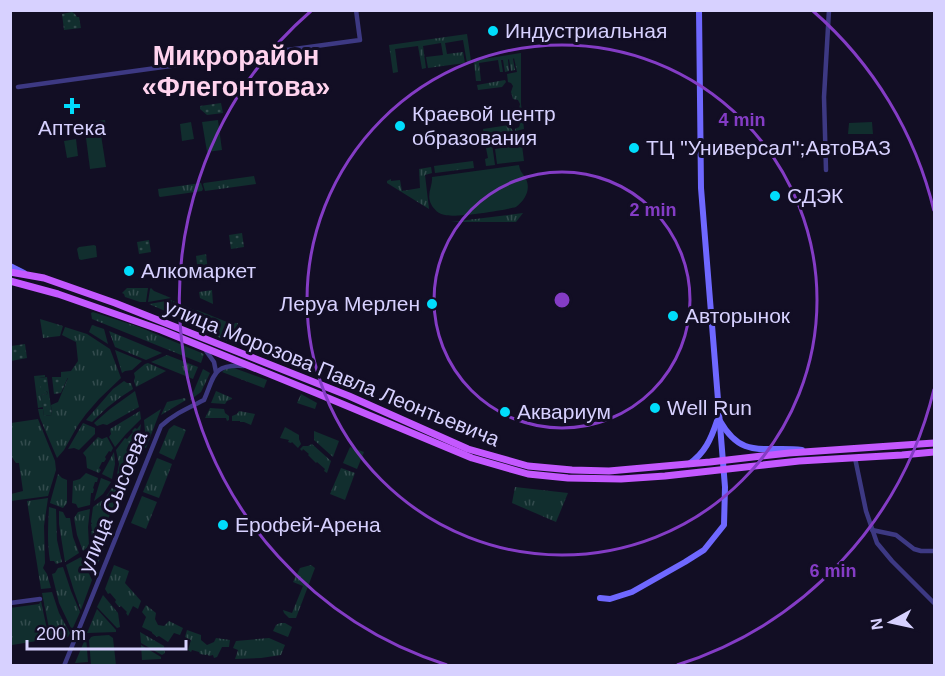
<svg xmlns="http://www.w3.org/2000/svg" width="945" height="676" font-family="Helvetica,sans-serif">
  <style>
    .grass { fill: url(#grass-tufts) }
    .park { fill: url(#park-dots) }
    .pitch { fill: #112e2e }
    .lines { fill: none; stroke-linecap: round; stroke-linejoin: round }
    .street { stroke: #3d3983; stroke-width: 4.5 }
    .secondary { stroke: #6f68ff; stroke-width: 6 }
    .primary { stroke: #c458ff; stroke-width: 7 }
    .ring { fill: none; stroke: #843cc5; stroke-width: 3 }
    .poi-dot { fill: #00ddfc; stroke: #120e24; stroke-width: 2 }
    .labels { text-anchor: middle; stroke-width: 6; stroke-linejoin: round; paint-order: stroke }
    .poi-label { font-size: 21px; fill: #d7d1ff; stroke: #120e24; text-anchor: start }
    .street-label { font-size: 21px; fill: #d7d1ff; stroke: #120e24 }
    .district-label { font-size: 27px; font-weight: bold; fill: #ffd3ee; stroke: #120e24 }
    .centre { fill: #843cc5; stroke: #120e24; stroke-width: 3 }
    .ring-label { font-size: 18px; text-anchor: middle; font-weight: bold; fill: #843cc5; stroke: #120e24; stroke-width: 6; stroke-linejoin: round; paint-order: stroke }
  </style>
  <defs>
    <pattern id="grass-tufts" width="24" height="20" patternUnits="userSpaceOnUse" patternTransform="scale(1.5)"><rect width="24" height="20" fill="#112e2e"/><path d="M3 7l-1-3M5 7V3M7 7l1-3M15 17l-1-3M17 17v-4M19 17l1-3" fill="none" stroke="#334b4d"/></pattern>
    <pattern id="park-dots" width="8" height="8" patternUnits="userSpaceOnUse" patternTransform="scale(1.5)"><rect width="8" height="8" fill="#112e2e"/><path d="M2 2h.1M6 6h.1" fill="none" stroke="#334b4d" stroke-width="1.8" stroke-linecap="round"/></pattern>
  </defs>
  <rect width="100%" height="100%" fill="#120e24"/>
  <g class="grass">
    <path d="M467 34 471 61 521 53V104L524 129 515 131V129L519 127C521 123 519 120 515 118V111L519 109 520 104 518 100 513 99 511 92 513 86 511 83 508 82 507 74 517 72 514 58 513 59 515 70 511 71 509 59 508 60 509 71 505 72 503 60H501L503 72H500L498 60 479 63 481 81H476L474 62 467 63 463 40 445 43 447 54 463 52 465 63 428 68 426 57 443 55 441 43 423 46 426 68 422 69 418 46 395 49 398 72 393 73 389 45Z"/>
    <polygon points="505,80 506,82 502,87 478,90 477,85"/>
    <polygon points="509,125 513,131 484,135 483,129"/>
    <polygon points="491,137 495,165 486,166 485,159 488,158 484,138"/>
    <polygon points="473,161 474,168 435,173 434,166"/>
    <polygon points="431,167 432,173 425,175 429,209 387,183 387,181 391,179 391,181 400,180 402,191 420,188 419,169"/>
    <polygon points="254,176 256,184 205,191 203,184 204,183"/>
    <polygon points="201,183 203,189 202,191 160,197 159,196 158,189"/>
    <polygon points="523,213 516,222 451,222"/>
    <polygon points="127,288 148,288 146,302 140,302 125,297 124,294 122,293"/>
    <polygon points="151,288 154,291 171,298 148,302 150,289"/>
    <polygon points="212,290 213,304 200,298 199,292"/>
    <polygon points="172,300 172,314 149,304"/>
    <polygon points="173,301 194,310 184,319 174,314"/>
    <polygon points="197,310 232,324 232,327 235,323 238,323 230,342 206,332 196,324 186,319"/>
    <polygon points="93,312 139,327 204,354 201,363 92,319 91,313"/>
    <polygon points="40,319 63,326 60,336 43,338"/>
    <polygon points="92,325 104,329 108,344 89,332"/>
    <polygon points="65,327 87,334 110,349 121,378 99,399 86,414 78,425 64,450 57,458 40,418 38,409 43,409 44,416 52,415 51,405 58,402 68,378 61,377 61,372 71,371 78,361 76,342 62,335"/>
    <polygon points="109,331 162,353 146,360 115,347"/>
    <polygon points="115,350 142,361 132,370 125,371 122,373"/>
    <polygon points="167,355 198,367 193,379 151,362"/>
    <polygon points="148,363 166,371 136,387 134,381 135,377 134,373 145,364"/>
    <polygon points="227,368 234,368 267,380 264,388 222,372"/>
    <polygon points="203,369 210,373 201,392 190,400"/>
    <polygon points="45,375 45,377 39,378 48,394 41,395 43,407 38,408 34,376"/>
    <path d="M124 381 127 383H131L133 389C117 399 107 407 92 422L86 420 113 389Z"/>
    <polygon points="135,391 139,407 107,425 103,424 97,426 94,423 110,409"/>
    <polygon points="216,391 232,398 232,399 227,401 225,404 211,403"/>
    <polygon points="301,394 317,403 315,409 297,403"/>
    <polygon points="185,398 186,400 161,415 167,402"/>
    <polygon points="210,408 224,409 225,413 229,416 229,420 227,421 226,418 205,418"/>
    <polygon points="161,409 146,448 142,447 145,431 144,420"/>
    <polygon points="140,411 141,419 126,434 115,447 109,437 111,434 110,429"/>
    <polygon points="239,411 255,414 251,425 244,422 240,422 240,421 232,421 232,416 237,414"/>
    <polygon points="38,419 55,461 56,470 48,496 11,501 11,494 23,491 19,463 16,463 11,456 11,423"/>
    <polygon points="83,423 95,428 95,434 79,450 74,448 68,449"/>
    <polygon points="141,424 138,446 123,483 116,480 119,464 116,450 125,438 127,439 133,432 132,431 135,428 137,429"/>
    <polygon points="174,425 186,430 174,460 159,453 169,429"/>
    <polygon points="285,427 299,435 299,439 301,444 298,448 292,442 291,443 288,442 289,440 280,438"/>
    <polygon points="314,431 339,441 333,457 314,440"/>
    <polygon points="98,437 102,439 107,437 113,448 111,452 109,451 105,457 106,459 104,462 102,462 99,468 101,470 99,473 87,468 86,457 83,453"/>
    <polygon points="312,444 331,461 327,473 324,471 325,469 317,462 316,463 308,455 309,454 303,449 302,451 300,449 303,446 308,446"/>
    <polygon points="350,447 364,452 357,469 343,463"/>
    <polygon points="114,452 115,464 112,479 102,474"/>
    <polygon points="157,458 172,464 159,498 143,492"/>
    <polygon points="341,468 355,473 345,500 330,494"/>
    <polygon points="86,473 98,478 97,482 95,482 93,488 94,489 93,493 91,493 90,505 78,508 76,504 72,503 73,481 80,479"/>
    <polygon points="58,474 62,478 67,480 67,503 63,508 50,503"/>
    <polygon points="101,478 111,482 103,494 94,501"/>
    <polygon points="114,485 121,488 106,524 93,542 91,531 92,531 91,524 92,524 91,522 93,507 105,498"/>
    <polygon points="515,487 568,493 556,522 512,503"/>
    <polygon points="142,496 157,502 146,529 131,523"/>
    <polygon points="48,498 44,526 45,563 43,568 47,574 51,588 41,589 27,501"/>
    <path d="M49 507 56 509 57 540 62 562 56 564 54 561H50C47 543 48 525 49 507Z"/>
    <polygon points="90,509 88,527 89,546 83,551 77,535 74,518 78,512"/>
    <polygon points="59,511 63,512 66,518 70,518 73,537 79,553 65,562 59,524"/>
    <polygon points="110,526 113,528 97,566 93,546"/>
    <polygon points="81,557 92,580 81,610 74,591 66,565"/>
    <polygon points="114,565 129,571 125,583 141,601 138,609 133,606 128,616 126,613 127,612 121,606 119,607 115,602 116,600 110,593 108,594 105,589"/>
    <polygon points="311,565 315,568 296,618 289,618 284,613 283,610 292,613 303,586 293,582 300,568"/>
    <polygon points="63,567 71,591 80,612 72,630 59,603 52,574 55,573 58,568"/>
    <polygon points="52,592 59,613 70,633 68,637 53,640 51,638 42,593"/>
    <polygon points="103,595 118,613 120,627 117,628 97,607"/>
    <polygon points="41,601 49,639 12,645 10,608 39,604"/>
    <polygon points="146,605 156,613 155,619 158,625 164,626 169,621 183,628 180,635 174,633 168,642 159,636 157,637 152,633 152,632 142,627 146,617 142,612"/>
    <polygon points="97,609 116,630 116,632 87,633"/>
    <polygon points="280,623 285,623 292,627 288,637 273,631 276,625"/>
    <polygon points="187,630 201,635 201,640 207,645 214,642 216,638 230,640 229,647 222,647 217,657 214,658 213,655 209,656 207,654 206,655 200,654 199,652 192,650 191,652 188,650 191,640 185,637"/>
    <polygon points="140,632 164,646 165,653 162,655 141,643"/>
    <polygon points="86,637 88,662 75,663"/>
    <polygon points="269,638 285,645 281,655 261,658 235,659 238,650 233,648 236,641"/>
    <polygon points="141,645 161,657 161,659 142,660"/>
  </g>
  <g class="park">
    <polygon points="72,12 75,14 77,17 79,17 81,28 64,30 62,14"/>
    <polygon points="221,103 223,113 207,115 200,109 200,106"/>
    <polygon points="105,120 106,130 92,132 83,126 84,123"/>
    <polygon points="242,233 244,247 231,249 229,235"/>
    <polygon points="149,240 151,252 139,254 137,242"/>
    <polygon points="206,254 208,271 198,272 196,256"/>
    <polygon points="25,344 27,358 11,361 11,346"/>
    <polygon points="47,377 52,415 44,416 41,395 48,394 47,391 41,392 39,378"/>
    <polygon points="52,377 68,377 61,393 54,394"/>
  </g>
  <g class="pitch">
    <polygon points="218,120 222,150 207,152 202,122"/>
    <polygon points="191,122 194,139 182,141 180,124"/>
    <polygon points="872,122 873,134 848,134 849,123"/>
    <polygon points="520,132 521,143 502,146 501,134"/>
    <polygon points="101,135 106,167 90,169 86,138"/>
    <polygon points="76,139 78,156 67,158 64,141"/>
    <polygon points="522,145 524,161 497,164 495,149"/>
    <path d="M519 165C520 172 523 173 526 179 531 190 525 200 516 207 506 210 455 218 445 215 439 214 434 210 431 204 426 194 433 186 432 177Z"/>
    <polygon points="94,245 96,246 97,257 81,260 79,259 77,249 79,247"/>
    <polygon points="109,635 113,638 116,665 91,665 89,640 91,637 94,636"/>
  </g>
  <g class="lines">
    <g class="street">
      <polyline points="18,87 360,40 356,10"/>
      <polyline points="826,170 824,97 829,10"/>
      <polyline points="204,348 214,362 216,372"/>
      <polyline points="855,458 866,511 877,543 892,561 934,603"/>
      <polyline points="872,530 896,535 914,549 921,551 934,551"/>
      <polyline points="10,603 40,599"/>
      <path d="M64 666 161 426C174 414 188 408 204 400 215 375 212 364 244 366"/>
    </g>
    <g class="secondary">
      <polyline points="10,266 24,273"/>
      <path d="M720 421C743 461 765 445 802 450"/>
      <path d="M689 464C705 453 711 439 717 421"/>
      <polyline points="600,598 610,599 632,592 685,562 704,550 724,525 725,487 701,188 699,10"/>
    </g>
    <g class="primary">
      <polyline points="10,272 44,278 115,303 349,396 468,449 528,466 572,470 609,471 710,462 789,453 934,443"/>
      <polyline points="10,281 58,294 161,330 316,393 472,458 528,474 568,478 621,479 665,476 799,461 902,455 934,452"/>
    </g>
  </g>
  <g class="ring">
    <circle cx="562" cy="300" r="128"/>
    <circle cx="562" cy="300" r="255"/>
    <path d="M934 389A383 383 0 0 1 677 665M447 665A383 383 0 0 1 311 11M813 11A383 383 0 0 1 934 211"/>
  </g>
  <g class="poi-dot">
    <circle cx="493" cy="31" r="6"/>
    <path d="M69 97h6v6h6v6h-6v6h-6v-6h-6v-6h6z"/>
    <circle cx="400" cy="126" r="6"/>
    <circle cx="634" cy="148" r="6"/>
    <circle cx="775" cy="196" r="6"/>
    <circle cx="129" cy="271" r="6"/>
    <circle cx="432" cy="304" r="6"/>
    <circle cx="673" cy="316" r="6"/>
    <circle cx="655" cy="408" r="6"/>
    <circle cx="505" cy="412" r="6"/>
    <circle cx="223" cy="525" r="6"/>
  </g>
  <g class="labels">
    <g class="poi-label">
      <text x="505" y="38">Индустриальная</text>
      <text x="412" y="121">Краевой центр<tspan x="412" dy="24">образования</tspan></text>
      <text x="72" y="135" text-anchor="middle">Аптека</text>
      <text x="646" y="155">ТЦ "Универсал";АвтоВАЗ</text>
      <text x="787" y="203">СДЭК</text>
      <text x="141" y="278">Алкомаркет</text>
      <text x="420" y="311" text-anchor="end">Леруа Мерлен</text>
      <text x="685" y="323">Авторынок</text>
      <text x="667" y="415">Well Run</text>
      <text x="517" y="419">Аквариум</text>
      <text x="235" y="532">Ерофей-Арена</text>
    </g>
    <g class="street-label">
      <text transform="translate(332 373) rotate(22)" y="7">улица Морозова Павла Леонтьевича</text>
      <text transform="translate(113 502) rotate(-68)" y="7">улица Сысоева</text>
    </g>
    <g class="district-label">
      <text x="236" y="65">Микрорайон<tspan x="236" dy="31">«Флегонтова»</tspan></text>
    </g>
  </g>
  <circle cx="562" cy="300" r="9" class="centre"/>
  <g class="ring-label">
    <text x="742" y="126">4 min</text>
    <text x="653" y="216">2 min</text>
    <text x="833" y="577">6 min</text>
  </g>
  <rect width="945" height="676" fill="none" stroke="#d7d1ff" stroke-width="24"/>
  <g transform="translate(891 622) rotate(262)" stroke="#120e24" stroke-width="4.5" paint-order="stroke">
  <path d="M0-4.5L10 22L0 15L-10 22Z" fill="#d7d1ff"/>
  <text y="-9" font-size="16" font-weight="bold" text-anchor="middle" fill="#d7d1ff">N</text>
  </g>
  <path d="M27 640v9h159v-9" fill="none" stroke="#d7d1ff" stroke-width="3"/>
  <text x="36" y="640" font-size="18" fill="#d7d1ff" stroke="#120e24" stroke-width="4.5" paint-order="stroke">200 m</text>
</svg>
